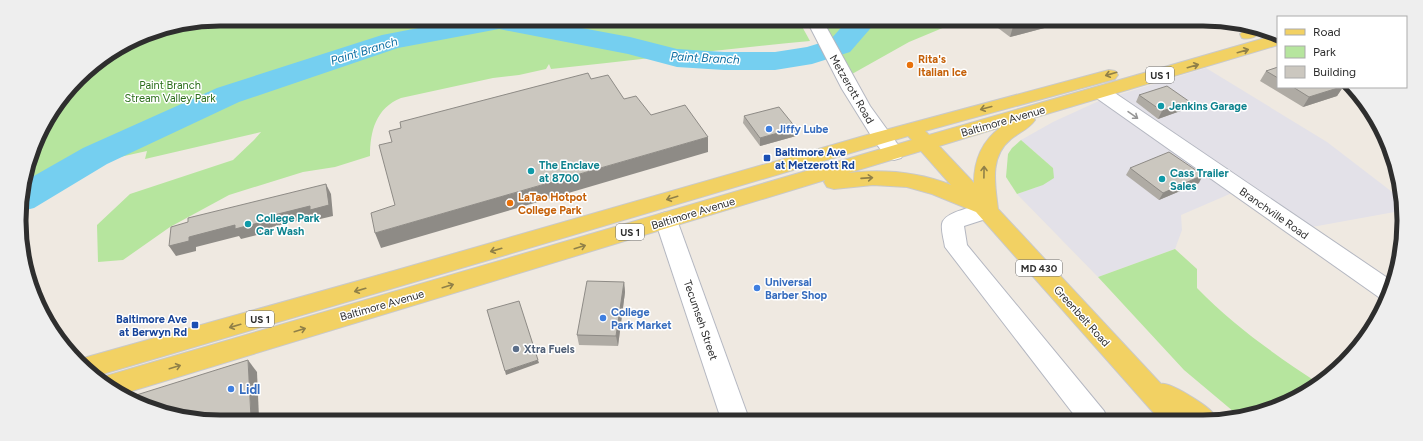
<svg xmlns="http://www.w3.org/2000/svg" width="1423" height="441" font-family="Figtree,sans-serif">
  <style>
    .industrial { fill: #e3e1e8 }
    .green { fill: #b6e59e }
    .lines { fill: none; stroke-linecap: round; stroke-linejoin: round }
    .river { fill: #75cff0; fill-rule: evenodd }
    .street-casing { stroke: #b4b7c1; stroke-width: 2 }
    .primary-casing { stroke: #c9c9c9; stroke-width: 2 }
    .street { fill: #fff; fill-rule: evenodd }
    .primary { fill: #f2d163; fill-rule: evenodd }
    .wall { fill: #afaba4 }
    .shaded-wall { fill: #8e8b86 }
    .building { fill: #cbc7bf; stroke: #8e8b86 }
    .oneway { stroke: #908048 }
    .oneway2 { stroke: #969696 }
    .food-dot { fill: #e8710a; stroke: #fff; stroke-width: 1.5 }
    .culture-dot { fill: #0f9aa8; stroke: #fff; stroke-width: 1.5 }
    .shop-dot { fill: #3f7fe0; stroke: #fff; stroke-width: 1.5 }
    .transit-dot { fill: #1a4fb4; stroke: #fff; stroke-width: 1.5 }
    .service-dot { fill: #5c6f8a; stroke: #fff; stroke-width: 1.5 }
    .labels { text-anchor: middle; stroke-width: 3; stroke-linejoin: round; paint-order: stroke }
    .shield { fill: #fff; stroke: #6d6d6d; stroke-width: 1 }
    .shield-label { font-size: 10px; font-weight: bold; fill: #2e2e2e }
    .food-label { font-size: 11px; font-weight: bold; fill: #c56008; stroke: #fff; text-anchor: start }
    .park-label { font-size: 11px; fill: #2c6e1b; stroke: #fff }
    .street-label { font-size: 11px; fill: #2e2e2e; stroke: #fff }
    .culture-label { font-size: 11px; font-weight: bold; fill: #0d838f; stroke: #fff; text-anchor: start }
    .shop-label { font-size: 11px; font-weight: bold; fill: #366cbe; stroke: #fff; text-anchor: start }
    .transit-label { font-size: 11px; font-weight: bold; fill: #164399; stroke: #fff; text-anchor: start }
    .service-label { font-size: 11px; font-weight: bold; fill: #4e5e75; stroke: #fff; text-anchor: start }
    .water-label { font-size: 12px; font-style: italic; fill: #0d6fa3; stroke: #fff }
    .near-shop-label { font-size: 13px; font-weight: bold; fill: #366cbe; stroke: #fff; text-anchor: start }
    .rim { fill: none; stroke: #2e2e2e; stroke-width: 5 }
  </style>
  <rect width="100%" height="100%" fill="#efe9e1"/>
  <g class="industrial">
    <polygon points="1206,68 1327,142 1400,198 1400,211 1312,227 1118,95"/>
    <polygon points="1101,100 1232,193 1181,215 1182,230 1175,249 1098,277 1017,194 1042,185 1053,168 1021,140 1053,122"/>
  </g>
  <g class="green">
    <path d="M220 19 799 21 810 41C723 49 637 60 551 69L549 64 546 69 519 75 493 78 401 98C376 108 370 131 370 156L335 167 303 172 229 195 170 227 123 260 98 262 97 225 130 194 233 160 254 140 261 132 145 159 147 151 52 172 25 180 40 131 87 69 144 34Z"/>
    <polygon points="822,21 957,22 909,42 852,74"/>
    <polygon points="1021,140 1053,168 1054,178 1043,185 1017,194 1006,177 1008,154 1012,148"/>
    <path d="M1175 249 1197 269V288C1233 325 1275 355 1318 383L1291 401 1240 417 1184 370 1098 277Z"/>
  </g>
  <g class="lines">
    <polygon class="river" points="460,20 539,20 630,37 677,49 724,52 775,52 807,47 830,40 847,21 876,22 850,52 812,64 775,70 724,70 677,67 628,54 499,29 398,48 239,102 107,164 34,208 22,211 21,194 25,181 83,148 217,88 382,35"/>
    <g class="street-casing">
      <g id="street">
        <polygon points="807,21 823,21 870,106 904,153 901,158 894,160 887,158 875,142 842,89"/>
        <polygon points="1102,87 1109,89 1392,281 1385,299 1380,298 1095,97 1093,93 1095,89"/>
        <path d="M987 203 995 206 998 211 995 216 964 226 967 245 1104 411 1108 420H1078L945 247C944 240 941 231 942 224 944 211 976 207 987 203Z"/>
        <polygon points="666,212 674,215 677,220 749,419 721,419 655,220 658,215"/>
      </g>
    </g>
    <g class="primary-casing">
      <g id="primary">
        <path d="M1249 26 1263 31C1256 37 1250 40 1242 38L1240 34Z"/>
        <path d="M1272 36 1278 38V45L1033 118 1035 120C1029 129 1018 133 1011 139 989 157 995 184 998 209L1161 384C1169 381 1206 405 1212 412 1214 414 1215 418 1216 420H1160L976 212 932 194 907 187 873 185 834 189 827 187 824 182 825 180 122 394 109 388 99 378 912 140 908 136 96 376 80 359 397 270 874 133 1109 70 1115 71 1118 75 1115 79 925 131 929 135ZM1001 127C982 141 974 160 974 183L939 146ZM921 151 951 185C918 172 883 169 848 173Z"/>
      </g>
    </g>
    <use href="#street" class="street"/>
    <use href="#primary" class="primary"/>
  </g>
  <g class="wall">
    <polygon points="990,22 1067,22 1010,37"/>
    <polygon points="1278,67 1278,87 1343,87 1337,96 1303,107 1260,81 1266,71"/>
    <polygon points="1139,95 1190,102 1186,109 1158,119 1136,102"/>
    <polygon points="744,116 796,136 760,146 743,123"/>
    <polygon points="1130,168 1199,183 1159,200 1126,175"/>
    <polygon points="624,282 625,292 618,346 579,345 577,335"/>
  </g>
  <g class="shaded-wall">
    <polygon points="1017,22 1067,22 1010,37 1014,23"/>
    <polygon points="1341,87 1343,87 1337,96 1303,107 1309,97"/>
    <polygon points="1190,102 1186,109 1158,119 1162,111"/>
    <polygon points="796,128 796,136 760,146 760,138"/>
    <polygon points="708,137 708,152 381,248 375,233"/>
    <polygon points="1203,175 1199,183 1159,200 1163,193"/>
    <polygon points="326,184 331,194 333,216 316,220 314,217 272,227 272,231 241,239 239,236 196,247 196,251 176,256 169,246 189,237"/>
    <polygon points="624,282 625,292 618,346 616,336"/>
    <polygon points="248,360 257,372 259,418 251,418"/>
    <polygon points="538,360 539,363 506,375 505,371"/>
  </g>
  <g class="building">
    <polygon points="1278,67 1278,78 1266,71"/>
    <polygon points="588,73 591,79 608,75 624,99 636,96 651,115 685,105 708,137 375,233 371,213 395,205 379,145 392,142 389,131 401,128 400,122"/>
    <polygon points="1167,86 1190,102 1162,111 1139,95"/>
    <polygon points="1293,87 1341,87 1309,97"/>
    <polygon points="779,107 796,128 760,138 744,116"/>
    <polygon points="1169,152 1203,175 1163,193 1130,168"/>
    <polygon points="326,184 329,205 310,210 310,206 266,217 266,221 235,229 235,225 189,237 189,241 169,246 171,227 188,222 188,218"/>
    <polygon points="587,281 624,282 616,336 577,335"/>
    <polygon points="519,301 538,360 505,371 487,310"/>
    <polygon points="248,360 251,418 181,418 130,397"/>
  </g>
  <defs><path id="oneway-shaft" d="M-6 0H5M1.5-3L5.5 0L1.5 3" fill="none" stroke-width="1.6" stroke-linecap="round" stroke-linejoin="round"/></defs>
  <g class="oneway">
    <use href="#oneway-shaft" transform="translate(1243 51) rotate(-16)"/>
    <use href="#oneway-shaft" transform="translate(1193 66) rotate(-16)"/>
    <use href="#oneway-shaft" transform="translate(1111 74) rotate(164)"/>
    <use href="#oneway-shaft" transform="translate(986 108) rotate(165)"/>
    <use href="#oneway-shaft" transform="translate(984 172) rotate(-89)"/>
    <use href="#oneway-shaft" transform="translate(867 178) rotate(-4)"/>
    <use href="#oneway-shaft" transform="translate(672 198) rotate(163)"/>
    <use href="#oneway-shaft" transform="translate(580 247) rotate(-17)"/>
    <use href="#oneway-shaft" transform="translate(496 250) rotate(164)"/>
    <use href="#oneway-shaft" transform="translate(448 286) rotate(-17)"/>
    <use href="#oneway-shaft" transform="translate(360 290) rotate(164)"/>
    <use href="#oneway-shaft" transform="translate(235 326) rotate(164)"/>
    <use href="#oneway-shaft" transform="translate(300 330) rotate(-17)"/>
    <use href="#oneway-shaft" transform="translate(175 367) rotate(-17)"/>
  </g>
  <use class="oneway2" href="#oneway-shaft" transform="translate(1133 115) rotate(35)"/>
  <g class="food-dot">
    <circle cx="910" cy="65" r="4"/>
    <circle cx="510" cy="203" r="4"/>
  </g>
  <g class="culture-dot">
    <circle cx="1161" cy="106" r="4"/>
    <circle cx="531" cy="171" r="4"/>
    <circle cx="1162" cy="179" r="4"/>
    <circle cx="248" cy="224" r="4"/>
  </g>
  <g class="shop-dot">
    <circle cx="769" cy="129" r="4"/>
    <circle cx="757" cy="288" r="4"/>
    <circle cx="603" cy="318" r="4"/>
    <circle cx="231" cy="389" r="4"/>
  </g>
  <g class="transit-dot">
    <rect x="763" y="154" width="8" height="8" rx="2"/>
    <rect x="191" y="321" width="8" height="8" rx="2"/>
  </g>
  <circle class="service-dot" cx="516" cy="349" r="4"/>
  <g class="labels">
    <g class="shield">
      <rect x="1146" y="67" width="28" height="16" rx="3"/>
      <rect x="616" y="224" width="28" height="16" rx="3"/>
      <rect x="1016" y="260" width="46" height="16" rx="3"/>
      <rect x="246" y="311" width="28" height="16" rx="3"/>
    </g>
    <g class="shield-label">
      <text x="1160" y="79">US 1</text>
      <text x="630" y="236">US 1</text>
      <text x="1039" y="272">MD 430</text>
      <text x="260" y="323">US 1</text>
    </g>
    <g class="food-label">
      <text x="918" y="63">Rita's<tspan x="918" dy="13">Italian Ice</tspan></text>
      <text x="518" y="201">LaTao Hotpot<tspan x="518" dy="13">College Park</tspan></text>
    </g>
    <g class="park-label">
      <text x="170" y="89">Paint Branch<tspan x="170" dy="13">Stream Valley Park</tspan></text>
    </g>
    <g class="street-label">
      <text transform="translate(852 89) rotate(60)" y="4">Metzerott Road</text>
      <text transform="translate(1003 121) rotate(-16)" y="4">Baltimore Avenue</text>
      <text transform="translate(693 213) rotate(-17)" y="4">Baltimore Avenue</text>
      <text transform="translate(1274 213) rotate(35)" y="4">Branchville Road</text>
      <text transform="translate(382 305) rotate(-16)" y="4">Baltimore Avenue</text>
      <text transform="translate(1082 316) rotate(48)" y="4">Greenbelt Road</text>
      <text transform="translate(701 320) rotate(71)" y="4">Tecumseh Street</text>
    </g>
    <g class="culture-label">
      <text x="1169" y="110">Jenkins Garage</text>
      <text x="539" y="169">The Enclave<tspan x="539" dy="13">at 8700</tspan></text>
      <text x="1170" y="177">Cass Trailer<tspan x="1170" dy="13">Sales</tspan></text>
      <text x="256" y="222">College Park<tspan x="256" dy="13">Car Wash</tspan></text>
    </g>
    <g class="shop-label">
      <text x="777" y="133">Jiffy Lube</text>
      <text x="765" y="286">Universal<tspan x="765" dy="13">Barber Shop</tspan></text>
      <text x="611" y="316">College<tspan x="611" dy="13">Park Market</tspan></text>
    </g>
    <g class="transit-label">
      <text x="775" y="156">Baltimore Ave<tspan x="775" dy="13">at Metzerott Rd</tspan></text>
      <text x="187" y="323" text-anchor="end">Baltimore Ave<tspan x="187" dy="13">at Berwyn Rd</tspan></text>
    </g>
    <g class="service-label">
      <text x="524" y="353">Xtra Fuels</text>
    </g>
    <g class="water-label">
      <text transform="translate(364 51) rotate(-17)" y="4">Paint Branch</text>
      <text transform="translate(705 58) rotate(3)" y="4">Paint Branch</text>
    </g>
    <g class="near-shop-label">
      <text x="239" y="394">Lidl</text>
    </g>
  </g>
  <path d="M0 0H1423V441H0ZM220 26H1203A194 194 0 0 1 1397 220V221A194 194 0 0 1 1203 415H220A194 194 0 0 1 26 221V220A194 194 0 0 1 220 26Z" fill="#eee" fill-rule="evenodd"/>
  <path class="rim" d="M220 26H1203A194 194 0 0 1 1397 220V221A194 194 0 0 1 1203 415H220A194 194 0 0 1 26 221V220A194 194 0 0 1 220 26Z"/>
  <rect x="1277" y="16" width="130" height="72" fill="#ffffff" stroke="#ababab"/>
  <rect x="1285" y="29" width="20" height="6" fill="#f2d163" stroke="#ababab"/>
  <text x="1313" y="36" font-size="12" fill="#2e2e2e">Road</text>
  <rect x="1285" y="46" width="20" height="12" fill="#b6e59e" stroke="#ababab"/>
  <text x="1313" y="56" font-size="12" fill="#2e2e2e">Park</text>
  <rect x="1285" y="66" width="20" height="12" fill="#cbc7bf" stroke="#ababab"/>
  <text x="1313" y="76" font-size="12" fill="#2e2e2e">Building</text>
</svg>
